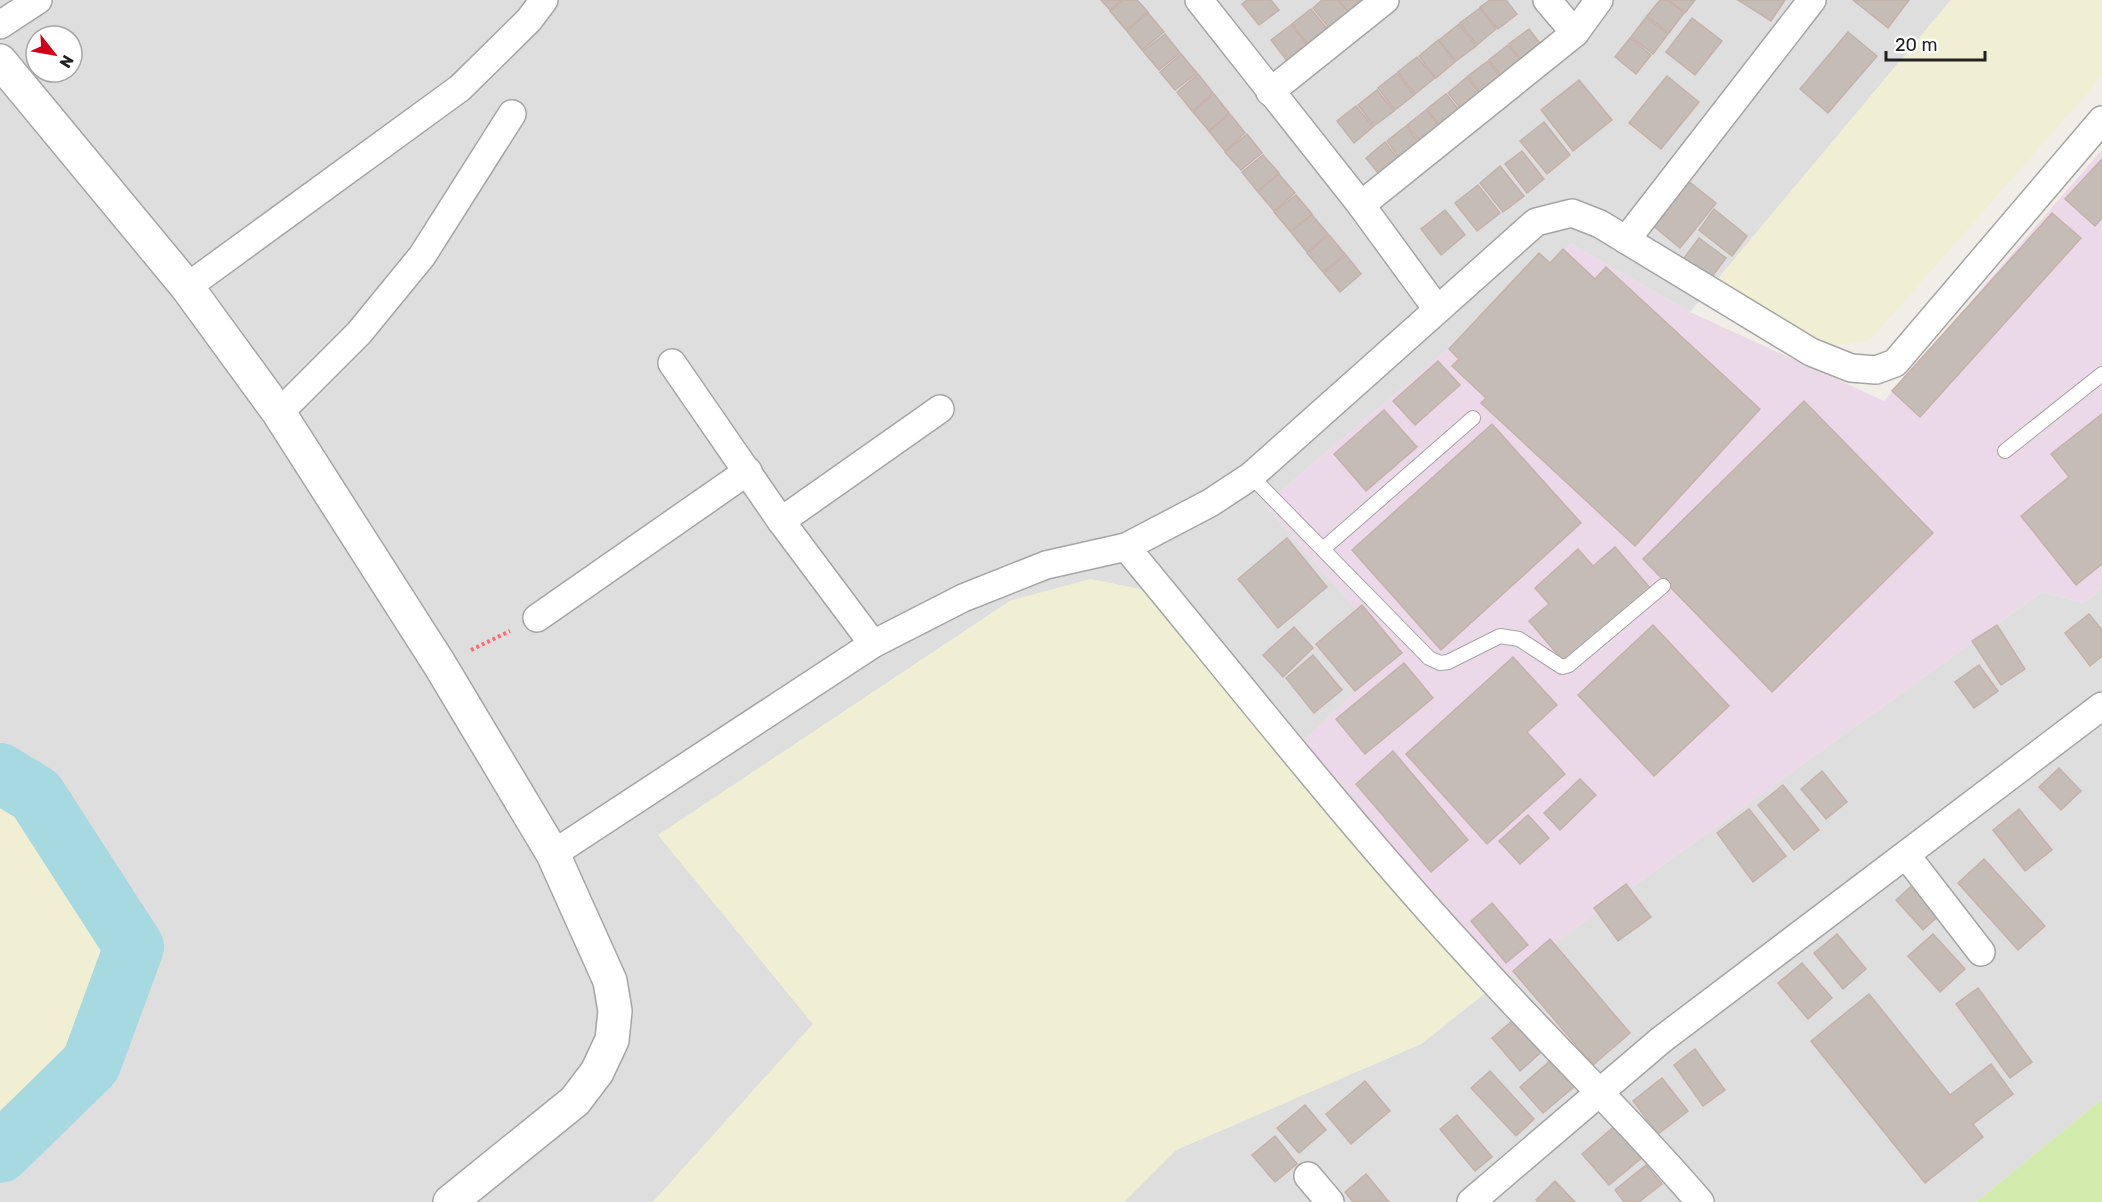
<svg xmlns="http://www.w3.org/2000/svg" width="2102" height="1202" font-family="Rubik,sans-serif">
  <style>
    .residential { fill: #dfdede; fill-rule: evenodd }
    .industrial { fill: #ebd9e9 }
    .farmland { fill: #f0efd3 }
    .grass { fill: #d2ecad }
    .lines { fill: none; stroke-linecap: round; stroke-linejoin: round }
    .river { stroke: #a7d9e0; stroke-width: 60 }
    .building { fill: #c6bcb6; stroke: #c4b2a9; stroke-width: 1.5 }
    .service-casing { stroke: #a5a5a5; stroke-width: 16 }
    .minor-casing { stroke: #a5a5a5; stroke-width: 30 }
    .tertiary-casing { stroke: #a5a5a5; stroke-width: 36 }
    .path { stroke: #fd6d6d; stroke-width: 4; stroke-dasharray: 3 3; stroke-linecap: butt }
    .service { stroke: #fff; stroke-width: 14 }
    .minor { stroke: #fff; stroke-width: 27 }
    .tertiary { stroke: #fff; stroke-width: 33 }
  </style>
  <rect width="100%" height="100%" fill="#f1ede7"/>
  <g class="residential">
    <path d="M0 0H1951L1690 312 1571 244 1265 505 1396 655 1288 755 1091 579 1010 601 659 835 813 1024 653 1202H0V1153L91 1064 36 795 0 773ZM36 36H72V72H36Z"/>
    <polygon points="2102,589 2102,1099 1976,1202 1124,1202 1176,1150 1421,1044 1485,993 2042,592 2083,603"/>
  </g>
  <polygon class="industrial" points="2102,150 2102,589 2083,603 2042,592 1485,993 1288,755 1396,655 1265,505 1571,244 1690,312 1884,401"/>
  <g class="farmland">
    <polygon points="1951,0 2102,0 2102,76 1870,340 1833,346 1715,282"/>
    <polygon points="1091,579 1145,590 1288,755 1485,993 1421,1044 1176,1150 1124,1202 653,1202 813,1024 658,835 1010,601"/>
    <polygon points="0,773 36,795 134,947 91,1064 0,1153"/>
  </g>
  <polygon class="grass" points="2102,1099 2102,1202 1976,1202"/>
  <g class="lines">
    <polyline class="river" points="0,773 36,795 134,947 91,1064 0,1153"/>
  </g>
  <g class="building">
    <polygon points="1101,0 1122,0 1110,10"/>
    <polygon points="1124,0 1137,0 1148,12 1126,30 1110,11"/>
    <polygon points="1247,0 1271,0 1279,10 1259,25 1242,4"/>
    <polygon points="1322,0 1338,0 1349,14 1330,29 1313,8"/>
    <polygon points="1339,0 1366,0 1349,13"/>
    <polygon points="1490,0 1506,0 1517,14 1498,29 1480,7"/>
    <polygon points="1660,0 1667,0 1684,13 1669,33 1647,16"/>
    <polygon points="1669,0 1695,0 1685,13"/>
    <polygon points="1738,0 1785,0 1771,21"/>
    <polygon points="1853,0 1909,0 1888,28"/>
    <polygon points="1480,8 1496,29 1477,45 1460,23"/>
    <polygon points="1311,9 1328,30 1309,46 1292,24"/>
    <polygon points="1148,13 1164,32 1142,50 1127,31"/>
    <polygon points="1646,17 1668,34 1653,54 1631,37"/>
    <polygon points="1692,18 1722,41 1695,75 1666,52"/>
    <polygon points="1459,24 1476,46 1456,61 1439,40"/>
    <polygon points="1291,25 1308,46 1288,62 1271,40"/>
    <polygon points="1529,29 1545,50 1526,66 1509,44"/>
    <polygon points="1848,32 1877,56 1828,113 1800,89"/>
    <polygon points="1165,34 1180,53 1159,70 1143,51"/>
    <polygon points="1630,38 1651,55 1636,74 1615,57"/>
    <polygon points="1438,40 1455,62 1436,78 1419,56"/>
    <polygon points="1508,45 1525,66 1506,82 1489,60"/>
    <polygon points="1181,54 1197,73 1175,90 1160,72"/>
    <polygon points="1417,57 1435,78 1415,94 1398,72"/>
    <polygon points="1488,61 1505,83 1485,98 1468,76"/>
    <polygon points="1397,73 1414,95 1395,110 1378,88"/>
    <polygon points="1198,74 1213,93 1192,111 1177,92"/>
    <polygon points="1667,76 1699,102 1661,149 1629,123"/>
    <polygon points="1467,77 1484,99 1465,114 1448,93"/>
    <polygon points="1579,80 1612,120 1573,151 1541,110"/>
    <polygon points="1377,90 1394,111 1374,126 1358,105"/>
    <polygon points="1214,94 1229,113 1209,131 1193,112"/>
    <polygon points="1446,94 1463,115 1444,131 1427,109"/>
    <polygon points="1356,106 1373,127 1354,143 1337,121"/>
    <polygon points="1426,110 1443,131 1424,146 1407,125"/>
    <polygon points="1230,114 1245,133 1225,151 1209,131"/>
    <polygon points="1544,122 1570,155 1547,174 1520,141"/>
    <polygon points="1406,126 1423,148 1403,163 1387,141"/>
    <polygon points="1247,134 1262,153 1241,170 1225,152"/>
    <polygon points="1385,142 1402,164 1383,179 1366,158"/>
    <polygon points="1522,151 1544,179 1527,193 1505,164"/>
    <polygon points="1263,155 1279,173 1257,191 1242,172"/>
    <polygon points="2102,159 2102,218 2095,226 2065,199"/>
    <polygon points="1500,166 1524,196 1503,212 1480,183"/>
    <polygon points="1279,174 1295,193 1274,211 1258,192"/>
    <polygon points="1687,180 1716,203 1680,248 1652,225"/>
    <polygon points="1478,185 1500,213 1477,231 1455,203"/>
    <polygon points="1296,195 1312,214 1290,231 1274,212"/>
    <polygon points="1714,209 1747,236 1732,256 1699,230"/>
    <polygon points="1445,210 1465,235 1441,255 1421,229"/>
    <polygon points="2052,213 2081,238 1920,417 1892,391"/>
    <polygon points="1312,215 1328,234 1307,252 1291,232"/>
    <polygon points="1329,235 1345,254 1323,272 1307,253"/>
    <polygon points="1699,238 1726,258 1711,278 1684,258"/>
    <polygon points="1563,249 1595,279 1606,267 1760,409 1635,546 1481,403 1486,398 1452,366 1459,359 1449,349 1539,253 1550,263"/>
    <polygon points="1346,255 1361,274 1340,292 1324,273"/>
    <polygon points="1438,361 1460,385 1415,425 1393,401"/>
    <polygon points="1804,401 1933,533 1772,692 1643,559"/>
    <polygon points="1384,410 1417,447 1366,491 1334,454"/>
    <polygon points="2102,414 2102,564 2076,585 2021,516 2069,477 2051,454"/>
    <polygon points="1492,424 1581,523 1441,650 1352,550"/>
    <polygon points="1287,538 1327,587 1278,628 1238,579"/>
    <polygon points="1615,547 1650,588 1564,662 1529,621 1549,604 1535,588 1578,549 1593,566"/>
    <polygon points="1362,605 1402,653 1355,691 1316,644"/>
    <polygon points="2089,614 2102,630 2102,656 2090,666 2065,633"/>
    <polygon points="1653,625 1729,706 1654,776 1578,695"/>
    <polygon points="1997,625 2025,669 2001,685 1972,641"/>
    <polygon points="1294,627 1313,648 1283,677 1263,655"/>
    <polygon points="1313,655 1342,690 1314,713 1286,678"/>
    <polygon points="1513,657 1557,705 1527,732 1565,774 1487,844 1406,754"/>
    <polygon points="1404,663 1433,698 1365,754 1336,719"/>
    <polygon points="1979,665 1998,691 1974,708 1955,682"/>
    <polygon points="1393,751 1468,840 1431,872 1356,784"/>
    <polygon points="2059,768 2081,791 2061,810 2039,787"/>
    <polygon points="1822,771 1847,802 1826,819 1801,789"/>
    <polygon points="1580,779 1596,795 1560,830 1544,813"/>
    <polygon points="1783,785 1819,830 1794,850 1758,805"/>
    <polygon points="1749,809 1786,856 1753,882 1717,833"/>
    <polygon points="2019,809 2052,850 2025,871 1993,830"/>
    <polygon points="1528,815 1549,838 1520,864 1499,841"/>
    <polygon points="1984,859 2045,926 2018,950 1958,883"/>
    <polygon points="1919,879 1946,909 1923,930 1896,900"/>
    <polygon points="1626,884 1651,917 1618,941 1594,908"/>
    <polygon points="1492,903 1528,945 1506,963 1471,921"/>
    <polygon points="1837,934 1866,969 1843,989 1814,953"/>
    <polygon points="1933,934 1965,969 1940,992 1908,956"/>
    <polygon points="1550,939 1630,1033 1593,1065 1513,971"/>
    <polygon points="1802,963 1832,998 1808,1019 1778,983"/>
    <polygon points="1978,988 2032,1062 2010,1078 1956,1004"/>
    <polygon points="1869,994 1950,1095 1991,1064 2013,1094 1973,1124 1983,1137 1925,1183 1811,1041"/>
    <polygon points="1519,1015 1547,1047 1520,1071 1492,1038"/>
    <polygon points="1695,1049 1725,1090 1703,1106 1674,1065"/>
    <polygon points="1558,1054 1581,1081 1543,1113 1520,1087"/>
    <polygon points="1490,1071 1534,1119 1516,1136 1471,1088"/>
    <polygon points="1662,1078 1688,1111 1658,1134 1633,1101"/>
    <polygon points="1365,1081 1390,1111 1351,1144 1326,1114"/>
    <polygon points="1305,1105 1326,1130 1299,1153 1277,1128"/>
    <polygon points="1457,1115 1492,1157 1475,1171 1440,1129"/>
    <polygon points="1616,1125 1643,1157 1609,1185 1582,1154"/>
    <polygon points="1275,1136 1297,1164 1275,1182 1252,1155"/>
    <polygon points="1646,1165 1662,1184 1639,1202 1624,1202 1615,1190"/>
    <polygon points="1366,1174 1389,1202 1353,1202 1345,1192"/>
    <polygon points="1555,1181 1575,1202 1538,1202 1536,1200"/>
  </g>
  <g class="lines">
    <g class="service-casing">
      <g id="service">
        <polyline points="2005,451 2102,374"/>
        <polyline points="1251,476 1429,658 1440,663 1448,662 1500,636 1519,639 1562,667 1569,665 1663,586"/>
        <polyline points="1323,549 1473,418"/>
      </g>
    </g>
    <g class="minor-casing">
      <g id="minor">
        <polyline points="1199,0 1361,205 1437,309"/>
        <polyline points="1547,0 1575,33"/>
        <polyline points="0,25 38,0"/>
        <polyline points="1270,92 1385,0"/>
        <polyline points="1361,205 1575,33 1599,0"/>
        <polyline points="1626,240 1812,0"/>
        <polyline points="187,287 460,88 529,20 544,0"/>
        <polyline points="672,363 781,521 873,644"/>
        <polyline points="279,413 359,333 422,256 512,114"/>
        <polyline points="781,521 940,409"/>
        <path d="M1126 547C1242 687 1354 830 1477 963 1550 1044 1629 1119 1700 1202"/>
        <polyline points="537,618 748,471"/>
        <polyline points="553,854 873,644 963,598 1046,565 1126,547 1210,503 1251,476 1536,222 1572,213 1600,224 1811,352 1851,368 1876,370 1895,363 2102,120"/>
        <polyline points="1906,855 1981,952"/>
        <polyline points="1308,1176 1330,1202"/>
        <polyline points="1471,1202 1661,1040 2102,706"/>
      </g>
    </g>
    <g class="tertiary-casing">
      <polyline id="tertiary" points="0,61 187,287 279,413 440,665 553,854 610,981 615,1011 612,1040 597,1072 575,1101 450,1202"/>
    </g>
    <polyline class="path" points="471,650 510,631"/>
    <use href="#service" class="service"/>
    <use href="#minor" class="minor"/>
    <use href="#tertiary" class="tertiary"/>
  </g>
  <g transform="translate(54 54) rotate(121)"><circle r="28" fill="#ffffff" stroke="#a6a6a6" stroke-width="1.5"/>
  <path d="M0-4.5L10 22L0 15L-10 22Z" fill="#d20016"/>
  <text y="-9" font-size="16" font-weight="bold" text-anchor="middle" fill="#212121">N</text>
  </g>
  <path d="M1886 51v9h99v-9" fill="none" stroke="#212121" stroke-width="3"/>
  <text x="1895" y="51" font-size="18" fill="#212121" stroke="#ffffff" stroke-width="4.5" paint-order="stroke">20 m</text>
</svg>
